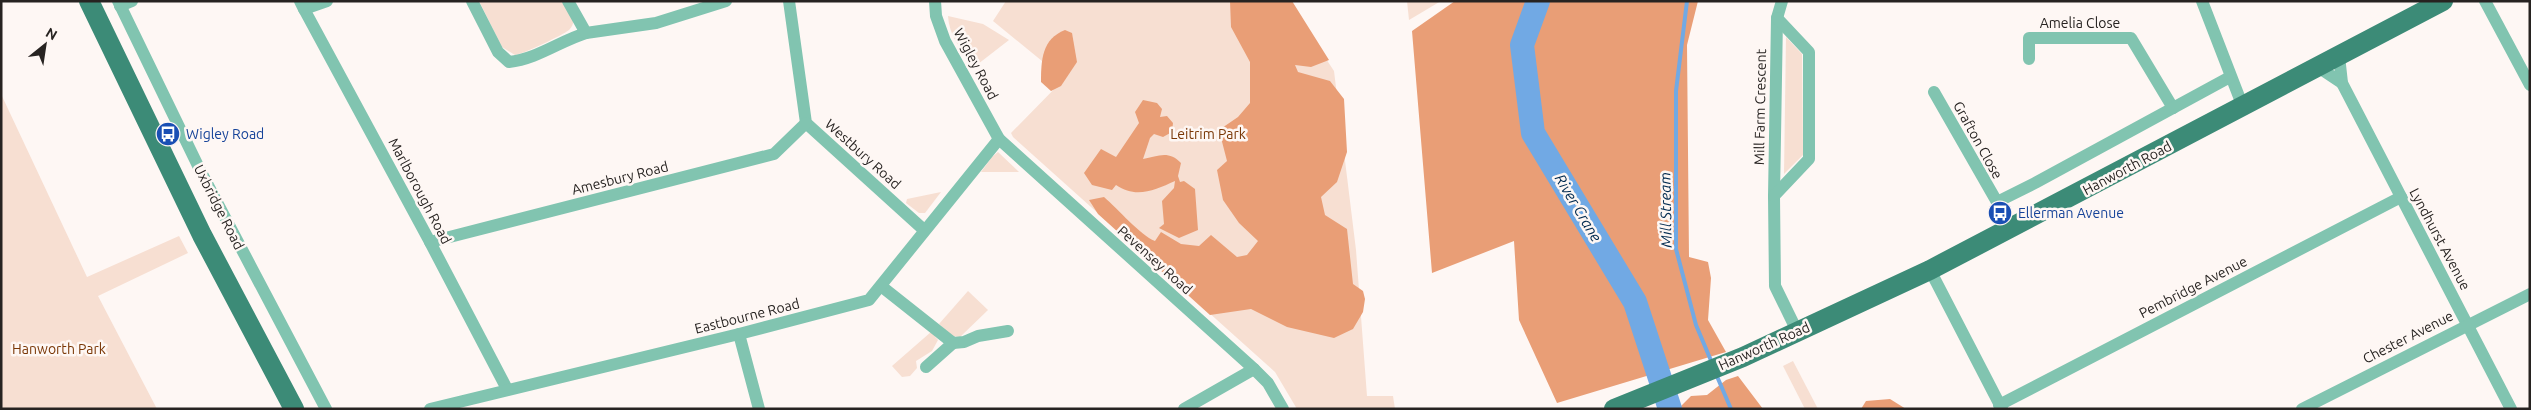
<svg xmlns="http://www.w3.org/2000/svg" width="2531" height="410" font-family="Ubuntu,sans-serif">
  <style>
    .green { fill: #f7dfd2 }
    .forest { fill: #e99e76 }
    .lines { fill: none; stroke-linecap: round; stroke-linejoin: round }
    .stream { stroke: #71a9e4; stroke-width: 4 }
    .river { stroke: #71a9e4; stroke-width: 24 }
    .minor { stroke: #81c4b0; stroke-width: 12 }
    .primary { stroke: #3c8b77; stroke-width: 20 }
    .labels { text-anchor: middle; stroke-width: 5; stroke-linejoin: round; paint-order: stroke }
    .street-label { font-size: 14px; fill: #272321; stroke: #fef7f4 }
    .transit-label { font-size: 14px; fill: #164399; stroke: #fef7f4; text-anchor: start }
    .park-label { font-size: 14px; fill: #7a3706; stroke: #fef7f4 }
    .water-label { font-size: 15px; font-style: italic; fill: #012a50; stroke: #fef7f4 }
  </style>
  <rect width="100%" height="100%" fill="#fef7f4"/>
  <g class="green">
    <path d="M479 1H563L574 20C573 24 572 27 569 30 563 35 523 54 515 55L502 47Z"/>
    <polygon points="1006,1 1288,1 1334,71 1356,250 1367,396 1393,396 1395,409 1297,409 1275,372 1013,137 1011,133 1064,79 993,21"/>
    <polygon points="1407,1 1441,1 1409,20"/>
    <path d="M948 16 983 24 1009 40 978 64 970 63C960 48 949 35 948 16Z"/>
    <polygon points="1786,37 1802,54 1803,155 1784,174"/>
    <polygon points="1,94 87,277 179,236 188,253 98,296 157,409 1,409"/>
    <polygon points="998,152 1019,172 981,172 992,157"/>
    <polygon points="941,192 925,213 919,213 906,203 907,199"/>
    <polygon points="968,291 988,310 960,337 952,336 939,324"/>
    <polygon points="931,332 938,340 932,351 916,361 917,368 910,376 902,377 892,366"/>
    <polygon points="1793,361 1818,409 1805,409 1783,366"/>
  </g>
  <g class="forest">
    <path d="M1230 1H1292L1329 60 1311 67 1295 65 1298 72 1330 81 1344 99 1347 152 1337 182 1321 197 1325 215 1347 229 1353 284 1363 291 1365 299 1363 312 1353 329 1334 338 1287 327 1251 309 1210 315 1098 214 1089 200 1104 197C1118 209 1140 235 1155 241L1161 232 1181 244 1199 246 1211 235 1237 257 1247 255 1258 241 1239 223 1223 200 1217 170 1227 161 1219 130 1238 117 1250 103V62L1231 27Z"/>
    <polygon points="1455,1 1698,1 1687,45 1689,257 1708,262 1711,278 1708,320 1726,352 1557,403 1519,320 1514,241 1432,273 1412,31"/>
    <path d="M1065 30 1072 33 1077 62 1061 86 1051 91 1041 82C1041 60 1042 39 1065 30Z"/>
    <path d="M1143 100 1157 103 1162 109 1160 117 1167 116 1173 123 1172 132 1163 137 1154 134 1150 138 1143 159C1158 156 1169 150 1181 163L1178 176 1180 182 1184 181 1195 189 1198 230 1179 238 1159 228 1164 224 1162 201 1174 188 1175 181C1155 190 1136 199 1116 185L1112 190 1092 185 1084 173 1101 149 1116 157 1139 123 1135 112Z"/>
    <polygon points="1738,376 1763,409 1678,409 1691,396 1707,395 1726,380"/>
    <polygon points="1890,399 1906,409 1861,409 1866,401"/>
  </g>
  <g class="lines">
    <g class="stream">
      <polyline points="1687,1 1676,91 1676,249 1696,325 1712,363"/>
      <polyline points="1716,374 1731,409"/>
    </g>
    <polyline class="river" points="1538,1 1522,45 1533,133 1635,302 1670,409"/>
    <g class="minor">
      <polyline points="118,1 201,172 326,409"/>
      <polyline points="300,1 304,9 327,1"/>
      <path d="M472 1 498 52 509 62C537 59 560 41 586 33"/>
      <polyline points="568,1 586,33 656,23 726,1"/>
      <polyline points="789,1 806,123 924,230"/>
      <polyline points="935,1 936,16 945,41 999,139 1254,369 1268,383 1283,409"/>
      <polyline points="1782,1 1777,18 1774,196 1775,286 1797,331"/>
      <polyline points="2202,1 2243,107"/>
      <polyline points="2485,1 2530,85"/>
      <polyline points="120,6 132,1"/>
      <polyline points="304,9 430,242 507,389"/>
      <polyline points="2339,56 2342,83 2511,409"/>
      <polyline points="2029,59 2029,38 2131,38 2173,108"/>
      <polyline points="2318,67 2342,83"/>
      <polyline points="1934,92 1997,202 2035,183 2230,77"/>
      <polyline points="1774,196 1809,159 1809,52 1777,18"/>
      <polyline points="430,242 774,154 806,123"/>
      <polyline points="1930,270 2002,409"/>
      <polyline points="881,286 953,343 964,342 978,336 1008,331"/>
      <polyline points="739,334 759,409"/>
      <polyline points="926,367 953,343"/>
      <polyline points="1999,405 2401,197"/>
      <polyline points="430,409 739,334 869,300 999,139"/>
      <polyline points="1184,409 1254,369"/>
      <polyline points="2302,409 2530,294"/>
    </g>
    <g class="primary">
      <polyline points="89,1 202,235 294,409"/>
      <polyline points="1614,409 1743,357 1930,270 2443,1"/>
    </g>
  </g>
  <defs>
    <g id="bus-disc" transform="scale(1.25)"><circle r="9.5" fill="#1a4fb4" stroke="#fef7f4"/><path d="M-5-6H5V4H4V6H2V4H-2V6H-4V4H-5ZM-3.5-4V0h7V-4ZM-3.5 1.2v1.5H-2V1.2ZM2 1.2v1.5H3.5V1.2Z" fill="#fff"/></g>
  </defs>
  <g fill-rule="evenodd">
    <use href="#bus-disc" x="168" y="134"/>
    <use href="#bus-disc" x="2000" y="213"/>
  </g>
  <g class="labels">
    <g class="street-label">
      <text x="2080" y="28">Amelia Close</text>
      <text transform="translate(976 64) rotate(62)" y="5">Wigley Road</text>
      <text transform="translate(1760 107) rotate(-89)" y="5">Mill Farm Crescent</text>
      <text transform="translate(1978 140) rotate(61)" y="5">Grafton Close</text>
      <text transform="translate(863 154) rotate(42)" y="5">Westbury Road</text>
      <text transform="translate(2127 168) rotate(-28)" y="5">Hanworth Road</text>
      <text transform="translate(620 178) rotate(-14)" y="5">Amesbury Road</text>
      <text transform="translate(420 191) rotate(62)" y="5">Marlborough Road</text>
      <text transform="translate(219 207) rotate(63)" y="5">Uxbridge Road</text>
      <text transform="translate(2440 239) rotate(62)" y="5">Lyndhurst Avenue</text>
      <text transform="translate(1155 260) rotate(42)" y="5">Pevensey Road</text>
      <text transform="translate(2193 287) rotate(-27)" y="5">Pembridge Avenue</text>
      <text transform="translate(747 316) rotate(-14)" y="5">Eastbourne Road</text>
      <text transform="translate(2408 337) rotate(-27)" y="5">Chester Avenue</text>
      <text transform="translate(1764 346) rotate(-24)" y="5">Hanworth Road</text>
    </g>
    <g class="transit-label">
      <text x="186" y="139">Wigley Road</text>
      <text x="2018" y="218">Ellerman Avenue</text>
    </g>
    <g class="park-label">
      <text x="1208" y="139">Leitrim Park</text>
      <text x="59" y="354">Hanworth Park</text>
    </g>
    <g class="water-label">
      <text transform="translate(1578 208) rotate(59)" y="5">River Crane</text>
      <text transform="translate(1666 210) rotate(-91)" y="5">Mill Stream</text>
    </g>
  </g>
  <rect width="2531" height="410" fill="none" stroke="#272321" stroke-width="5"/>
  <g transform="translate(45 45) rotate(30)" stroke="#fef7f4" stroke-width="4" paint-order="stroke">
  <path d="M0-4L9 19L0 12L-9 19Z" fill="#272321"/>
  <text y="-8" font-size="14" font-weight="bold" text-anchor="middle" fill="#272321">N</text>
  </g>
</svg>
